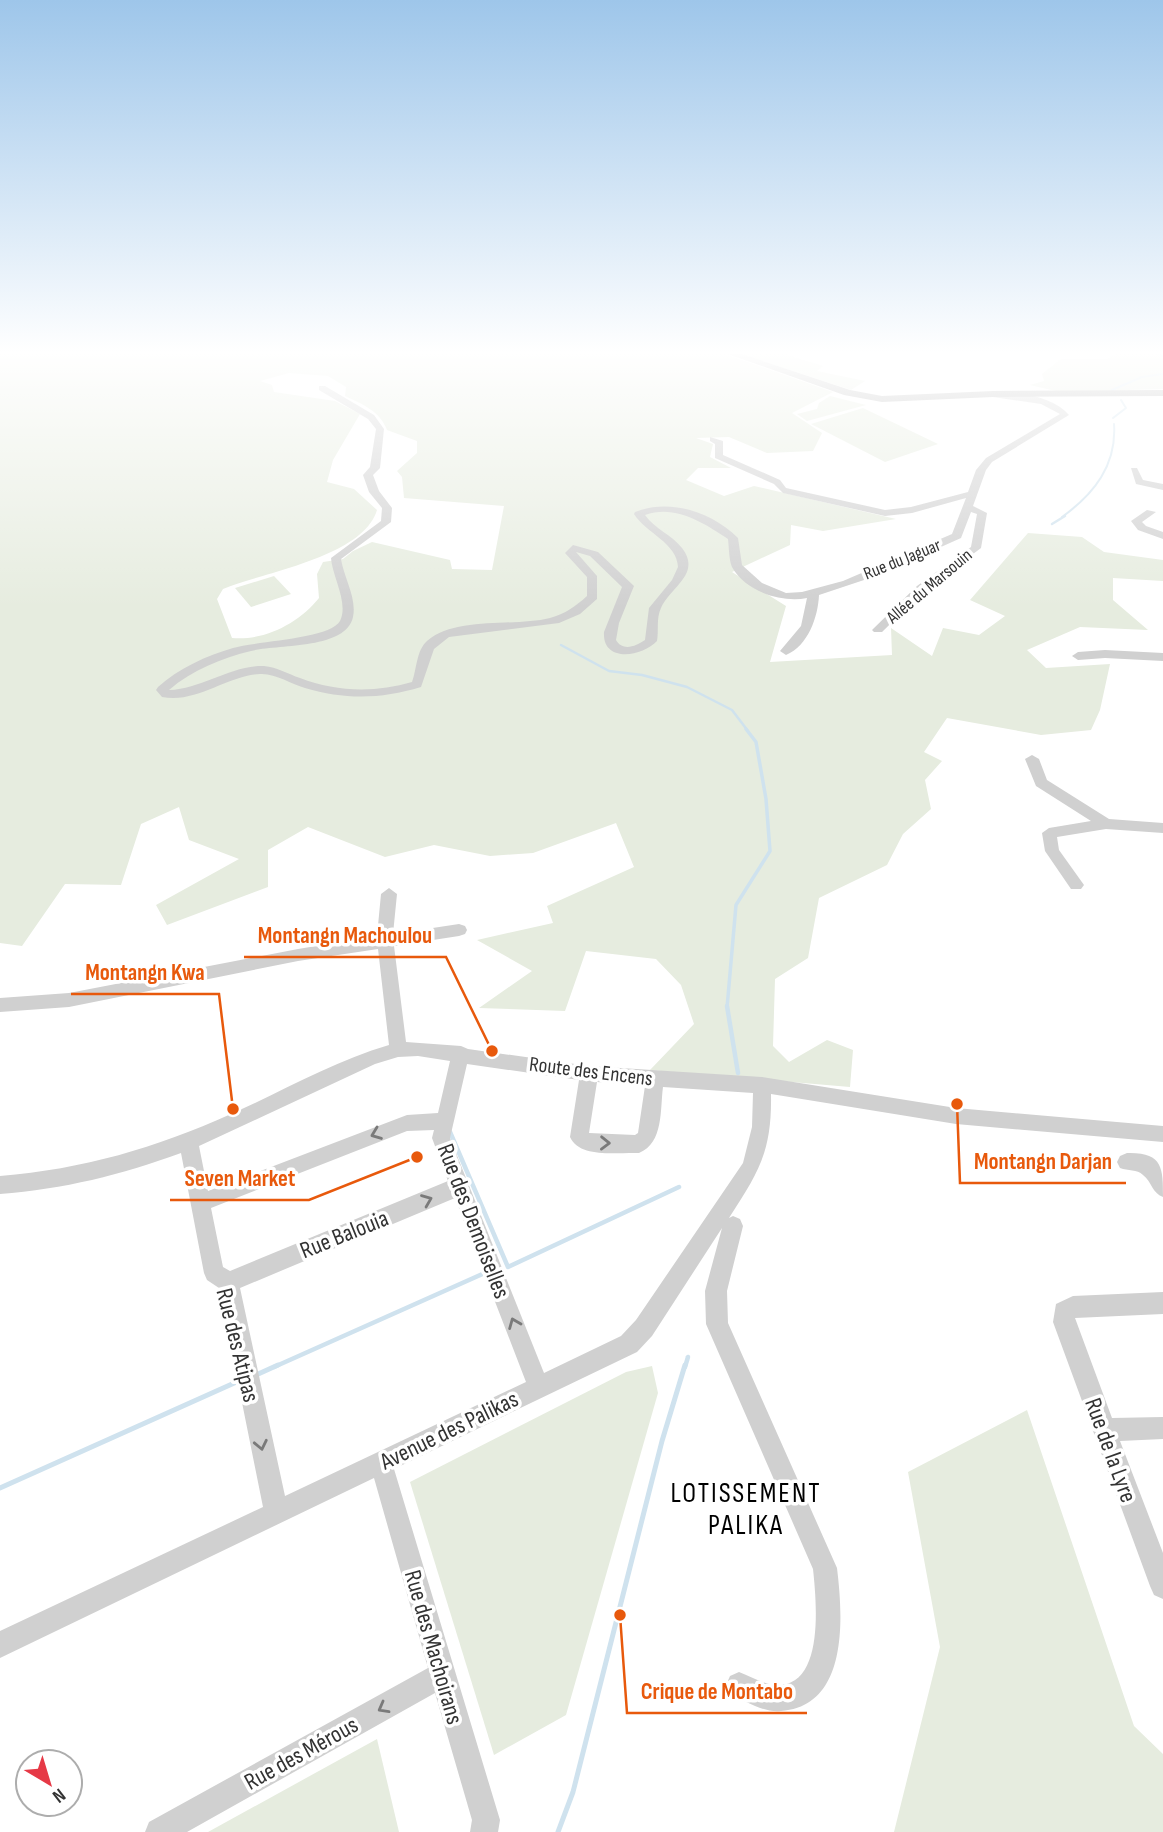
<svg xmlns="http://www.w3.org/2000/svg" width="1163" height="1832" font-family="'Sofia Sans Condensed',sans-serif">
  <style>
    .green { fill: #e6ecdf; fill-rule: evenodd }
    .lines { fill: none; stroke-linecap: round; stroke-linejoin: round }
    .stream-far4 { stroke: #cfe2ee; stroke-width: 2 }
    .stream-far3 { stroke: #cfe2ee; stroke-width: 2.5 }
    .stream-far2 { stroke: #cfe2ee; stroke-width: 3.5 }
    .stream-far1 { stroke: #cfe2ee; stroke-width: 4.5 }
    .stream { stroke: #cfe2ee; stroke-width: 5 }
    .minor { fill: #d0d0d0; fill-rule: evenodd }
    .major { fill: #ababab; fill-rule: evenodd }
    .oneway { stroke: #7a7a7a }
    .labels { text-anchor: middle; stroke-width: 7; stroke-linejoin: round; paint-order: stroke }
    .far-street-label { font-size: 18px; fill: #333; stroke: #fff }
    .street-label { font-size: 21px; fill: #333; stroke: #fff }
    .near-street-label { font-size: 24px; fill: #333; stroke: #fff }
    .near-neighbourhood-label { font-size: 28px; letter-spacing: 2px; fill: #000; stroke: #fff }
    .leader { fill: none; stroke: #e8590c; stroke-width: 2.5 }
    .callout-dot { fill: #e8590c; stroke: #fff; stroke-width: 2.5 }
    .callout-label { font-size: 23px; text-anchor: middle; font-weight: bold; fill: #e8590c; stroke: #fff; stroke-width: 7; stroke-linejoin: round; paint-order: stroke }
  </style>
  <rect width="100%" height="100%" fill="#fff"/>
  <g class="green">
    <path d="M0 352H719L833 392 792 413 822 433 813 451 767 453 729 437 696 438 713 444 710 457 731 468H698L686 480 724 496 754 486 896 519 823 531 791 525 790 545 732 572 786 606 770 662 892 655 891 628 932 656 943 628 979 635 1005 616 970 600 1028 533 1082 537 1104 552 1163 560V581L1113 578V600L1148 630 1080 627 1027 650 1046 668 1110 664 1100 710 1091 730 1041 735 947 718 924 752 942 761 925 780 931 809 903 834 887 865 819 898 808 958 775 979 773 1046 789 1062 827 1040 853 1050 850 1087 650 1070 694 1024 681 985 656 959 586 951 565 1011 479 1008 532 971 477 940 553 923 547 906 634 867 616 823 533 853 490 856 434 845 385 857 308 827 268 850V887L167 925 156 905 239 859 189 840 179 807 141 824 121 885 65 884 22 946 0 943ZM289 373 328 376 346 387 345 396C362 404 380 411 387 430L417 441V453L397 471 402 477 404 498 504 506 492 570 452 569 450 560 372 542 353 551 343 559 323 562 317 574 319 598C299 623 265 641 232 638L217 599 223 589C264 572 363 557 377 510L354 489 327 482 333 460 360 414 335 401 274 392 272 385 260 381Z"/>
    <polygon points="735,352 778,352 823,366 817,371 865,381 851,390"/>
    <polygon points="1118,352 1163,352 1163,389 1060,392 1030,385 1044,381 1042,374 1061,359 1107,359"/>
    <polygon points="830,396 866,405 807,421 797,414 817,409 819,403"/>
    <polygon points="863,408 938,444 885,462 811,424"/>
    <polygon points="274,576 291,594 251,607 235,588"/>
    <polygon points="652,1366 658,1393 566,1715 494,1755 410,1482 626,1372"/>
    <polygon points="1027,1410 1134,1726 1163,1754 1163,1832 894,1832 940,1647 908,1472"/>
    <polygon points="377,1739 399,1832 208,1832"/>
  </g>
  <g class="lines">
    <g class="stream-far4">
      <polyline points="1151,352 1163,356"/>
      <polyline points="1112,390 1142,377 1163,374"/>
      <polyline points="1113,418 1126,408 1121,400"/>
      <path d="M1062 517C1094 494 1117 465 1114 424"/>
    </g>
    <g class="stream-far3">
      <polyline points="1052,524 1065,516"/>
      <polyline points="561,645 609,671 642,675 687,687 732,710 748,731"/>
    </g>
    <polyline class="stream-far2" points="727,1008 736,905 770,851 766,799 756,742 746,729"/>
    <g class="stream-far1">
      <polyline points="727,1006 738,1073"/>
      <polyline points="450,1132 508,1267 679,1187"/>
      <polyline points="274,1367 487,1272"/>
      <polyline points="685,1367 688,1357"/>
    </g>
    <g class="stream">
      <polyline points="256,1375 278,1365"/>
      <polyline points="0,1488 241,1380"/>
      <polyline points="558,1832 573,1792 662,1441 685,1365"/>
    </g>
    <g class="minor">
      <path d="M319 386H325L374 415 384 429 380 468 373 475 379 491 392 508 391 522 341 559C344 578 357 598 353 617 346 650 277 644 251 651 222 658 192 670 169 690 202 689 231 665 264 666 277 667 288 674 300 678 336 692 375 693 412 682 417 669 416 651 427 641 456 616 514 627 550 618 565 614 576 606 587 596V577L565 553 573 545 598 552 634 586 619 623 616 640C623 652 636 646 645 640L649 608 672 580 678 567C677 543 646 533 634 514L635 512C670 498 712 512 738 538L742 565 762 583 786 593 802 592 843 581 952 534 966 498 912 513 885 516 783 493 774 484 715 458V444L710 441V437L723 441V455L780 480 786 488 885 510 911 507 968 492 976 470 986 458 1060 414 1041 404 993 397 990 396V392C1013 390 1054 396 1069 415L992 462 986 470 973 506 987 513 981 548 925 590 882 632H874L872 630 917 586 971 547 977 514 971 512 961 538 876 576 819 595C818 617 808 646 786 655L780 651 801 626 807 598C782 603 746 592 732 567 729 560 729 548 728 539 704 523 675 504 645 515 655 529 672 535 682 548 702 574 670 587 661 608 656 618 659 631 657 641 642 657 602 663 604 632L622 587 590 556 576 552 597 576V599L580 614 559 623 449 637 434 649 421 687C382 699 345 700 305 688 291 684 275 673 260 674 226 676 196 704 162 697L156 690 158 687C179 668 206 656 233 648 256 641 330 639 340 621 349 603 332 576 331 558L381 521 382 508 369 492 363 475 370 467 376 429 368 419 319 390Z"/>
      <polygon points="1131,468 1137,468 1143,480 1163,484 1163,490 1136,484"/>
      <polygon points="1147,510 1156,512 1142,522 1146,526 1163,532 1163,539 1138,530 1131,521"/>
      <polygon points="1105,650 1163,653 1163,661 1105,658 1078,660 1072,656 1078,652"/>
      <polygon points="1032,755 1039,759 1047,780 1109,819 1163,823 1163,833 1106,829 1057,837 1059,850 1084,885 1081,889 1071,889 1045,851 1042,833 1049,828 1091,821 1036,786 1025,759"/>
      <path d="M389 888 397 894 393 934 459 924 465 926 467 930 465 934 459 936 394 946 406 1042 461 1046 468 1049 589 1066 762 1077 956 1108 1163 1126V1142L956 1124 771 1094C772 1151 759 1172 729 1218L733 1216 740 1219 743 1226 727 1291 728 1323 837 1568C843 1617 849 1706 781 1711 764 1713 745 1701 730 1694L726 1685 730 1676 739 1672C752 1677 767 1686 781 1685 825 1681 816 1598 813 1569L706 1324 705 1291 722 1228 652 1336 637 1352 394 1469 500 1820 498 1832H470L472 1820 435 1693 187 1832H145L149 1822 428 1668 374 1478 0 1658V1631L263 1507 219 1288 207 1280 204 1273 181 1153C121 1175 64 1189 0 1194V1176C84 1169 155 1148 231 1114 283 1091 334 1061 389 1045L378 949 298 961 69 1007 0 1012V998L69 993 298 949 377 936 381 894ZM418 1056 450 1061 438 1113 407 1115 208 1191 199 1146 375 1064 398 1057ZM467 1064 579 1080 570 1137C580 1159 618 1152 639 1153 664 1143 660 1109 663 1087L753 1093 752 1127 743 1163 636 1320 621 1336 544 1373 450 1138ZM597 1082 645 1086 638 1133 635 1135 589 1133ZM434 1130 432 1138 448 1181 230 1271 223 1267 211 1208 407 1131ZM455 1198 526 1382 285 1496 240 1288Z"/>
      <path d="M1127 1153C1163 1152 1163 1168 1163 1197 1152 1193 1152 1182 1143 1175 1137 1169 1128 1171 1120 1168L1117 1162 1120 1156Z"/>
      <polygon points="1163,1292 1163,1314 1075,1318 1112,1418 1163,1417 1163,1439 1120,1441 1163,1553 1163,1599 1154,1595 1150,1586 1053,1322 1056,1304 1073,1296"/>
    </g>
    <polygon class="major" points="722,352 736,352 850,390 882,396 993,391 1163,390 1163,396 993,397 882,402 844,395"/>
  </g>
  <defs><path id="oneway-chevron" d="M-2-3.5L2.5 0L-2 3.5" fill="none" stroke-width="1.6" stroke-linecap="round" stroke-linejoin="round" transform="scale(1.75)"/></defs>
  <g class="oneway">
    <use href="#oneway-chevron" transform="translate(376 1134) rotate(159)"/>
    <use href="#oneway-chevron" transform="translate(605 1143) rotate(1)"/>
    <use href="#oneway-chevron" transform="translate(427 1200) rotate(-22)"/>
    <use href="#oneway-chevron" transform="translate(514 1323) rotate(-112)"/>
    <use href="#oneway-chevron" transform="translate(261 1445) rotate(78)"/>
    <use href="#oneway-chevron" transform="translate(383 1708) rotate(151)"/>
  </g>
  <linearGradient id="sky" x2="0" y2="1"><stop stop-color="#9ec6ea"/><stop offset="0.58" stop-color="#fff"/><stop offset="1" stop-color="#fff" stop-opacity="0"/></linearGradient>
  <rect width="1163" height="608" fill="url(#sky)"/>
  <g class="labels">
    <g class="far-street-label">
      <text transform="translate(902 559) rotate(-22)" y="6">Rue du Jaguar</text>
      <text transform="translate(929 586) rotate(-40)" y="6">Allée du Marsouin</text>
    </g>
    <g class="street-label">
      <text transform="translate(591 1071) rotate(7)" y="7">Route des Encens</text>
    </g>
    <g class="near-street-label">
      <text transform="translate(474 1221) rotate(69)" y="8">Rue des Demoiselles</text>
      <text transform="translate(344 1234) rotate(-22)" y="8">Rue Balouia</text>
      <text transform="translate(238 1345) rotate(76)" y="8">Rue des Atipas</text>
      <text transform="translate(449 1430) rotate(-26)" y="8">Avenue des Palikas</text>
      <text transform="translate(1111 1450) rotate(70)" y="8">Rue de la Lyre</text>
      <text transform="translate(434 1647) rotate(74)" y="8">Rue des Machoirans</text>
      <text transform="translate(301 1753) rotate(-29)" y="8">Rue des Mérous</text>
    </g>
    <g class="near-neighbourhood-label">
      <text x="746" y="1502">LOTISSEMENT<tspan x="746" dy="32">PALIKA</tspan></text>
    </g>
  </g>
  <path class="leader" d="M492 1051L446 957H244M233 1109L219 994H71M957 1104L960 1183H1126M417 1157L309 1200H170M620 1615L627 1713H807"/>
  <g class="callout-dot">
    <circle cx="492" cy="1051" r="7"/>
    <circle cx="233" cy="1109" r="7"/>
    <circle cx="957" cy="1104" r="7"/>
    <circle cx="417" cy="1157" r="7"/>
    <circle cx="620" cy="1615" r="7"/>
  </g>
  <g class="callout-label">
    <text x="345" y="943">Montangn Machoulou</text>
    <text x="145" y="980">Montangn Kwa</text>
    <text x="1043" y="1169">Montangn Darjan</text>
    <text x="240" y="1186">Seven Market</text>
    <text x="717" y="1699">Crique de Montabo</text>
  </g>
  <g transform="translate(49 1783) rotate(142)"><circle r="33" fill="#ffffff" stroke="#adadad" stroke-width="2"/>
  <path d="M0-5L12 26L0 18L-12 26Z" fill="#e63946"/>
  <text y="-10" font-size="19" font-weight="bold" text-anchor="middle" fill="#333333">N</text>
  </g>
</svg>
